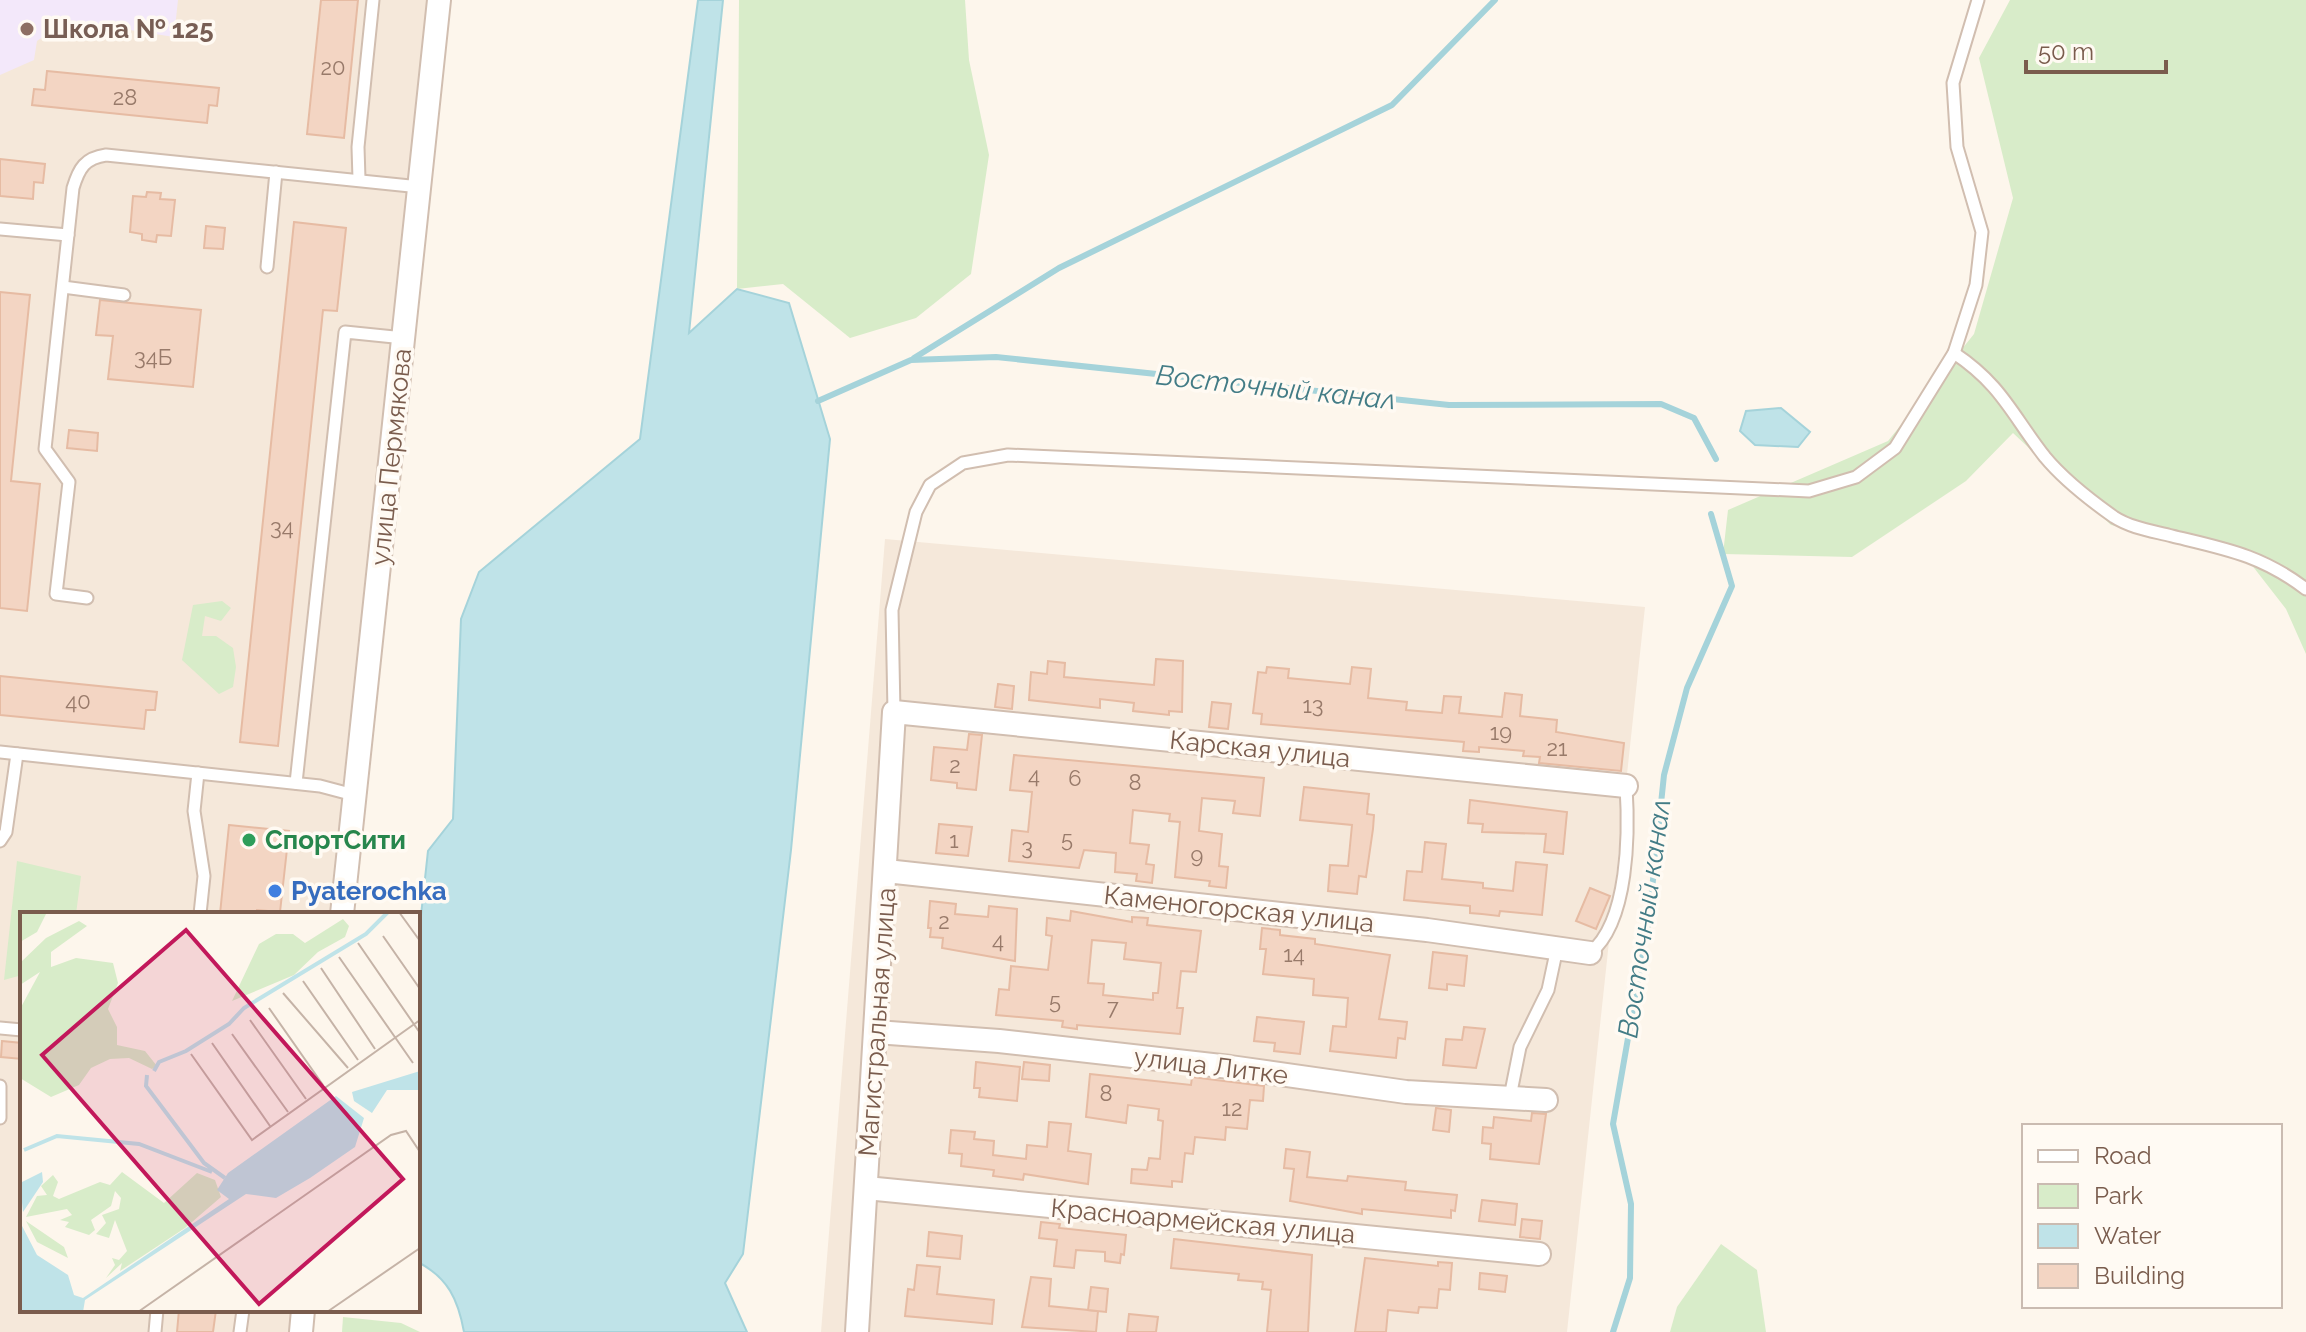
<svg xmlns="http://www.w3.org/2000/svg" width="2306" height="1332" font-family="Raleway,sans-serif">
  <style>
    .residential { fill: #f5e8da }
    .education { fill: #f3e8fa }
    .green { fill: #d8ecc9 }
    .water { fill: #bfe3e8; stroke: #a5d3da; stroke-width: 2 }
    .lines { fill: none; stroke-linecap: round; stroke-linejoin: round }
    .stream { stroke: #a5d3da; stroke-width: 6 }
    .building { fill: #f3d5c3; stroke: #e6bba3; stroke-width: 2; fill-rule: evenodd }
    .lane-casing { stroke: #d1beb0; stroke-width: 15 }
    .street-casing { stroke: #d1beb0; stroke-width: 26 }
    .lane { stroke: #fff; stroke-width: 11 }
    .street { stroke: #fff; stroke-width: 22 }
    .education-dot { fill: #8d6e63; stroke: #fffaf3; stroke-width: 3 }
    .leisure-dot { fill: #2e9e5b; stroke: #fffaf3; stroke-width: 3 }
    .shop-dot { fill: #3f7fe0; stroke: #fffaf3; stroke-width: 3 }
    .labels { text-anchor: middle; stroke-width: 7; stroke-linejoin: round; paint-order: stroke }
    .number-label { font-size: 22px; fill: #987a6a }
    .education-label { font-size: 26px; font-weight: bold; fill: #785e54; stroke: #fffaf3; text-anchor: start }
    .street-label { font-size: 26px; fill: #7a5c4d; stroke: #fffaf3 }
    .leisure-label { font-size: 26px; font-weight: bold; fill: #27864d; stroke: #fffaf3; text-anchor: start }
    .shop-label { font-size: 26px; font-weight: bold; fill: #366cbe; stroke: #fffaf3; text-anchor: start }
    .water-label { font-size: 28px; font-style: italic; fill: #437c86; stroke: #fffaf3 }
    .inset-river { fill: none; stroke: #bfe3e8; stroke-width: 4 }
    .inset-road { fill: none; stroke: #c5b3a7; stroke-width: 2 }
    .view { fill: #c2185b; fill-opacity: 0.15; stroke: #c2185b; stroke-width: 4 }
    .inset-edge { fill: none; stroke: #7a5c4d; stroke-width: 4 }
  </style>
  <rect width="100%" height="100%" fill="#fdf6ec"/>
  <g class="residential">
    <polygon points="0,0 429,0 333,914 22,914 22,1310 291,1310 289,1332 0,1332"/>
    <polygon points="885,539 1645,607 1567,1332 821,1332"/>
  </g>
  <polygon class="education" points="0,0 178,0 174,37 67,20 37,41 34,60 0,75"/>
  <g class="green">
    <polygon points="739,0 965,0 969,60 989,155 971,274 916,318 850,338 783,284 737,289"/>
    <polygon points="2010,0 2306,0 2306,654 2286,609 2244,555 2111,525 2013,433 1966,481 1852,557 1723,554 1728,510 1888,441 1974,334 2013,198 1979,58"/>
    <polygon points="222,601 231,608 221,621 205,616 202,636 216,636 233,648 236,667 233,687 219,694 182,660 193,605"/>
    <polygon points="17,861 81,876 76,914 22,914 22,975 4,980"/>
    <polygon points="1721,1244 1757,1270 1766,1332 1670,1332 1677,1307"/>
    <polygon points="343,1317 401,1323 420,1332 342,1332"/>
  </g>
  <g class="water">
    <path d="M698 0H723L689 333 737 289 789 303 830 439 791 850 743 1254 725 1283 747 1332H464C458 1299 448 1278 418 1262V943L428 851 453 819 461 619 479 572 640 439Z"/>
    <polygon points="1781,408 1810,432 1798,447 1755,445 1740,431 1746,411"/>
  </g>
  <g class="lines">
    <g class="stream">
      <polyline points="914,358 1059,268 1392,105 1495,0"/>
      <polyline points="818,401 911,360 996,357 1449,405 1661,404 1694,418 1716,459"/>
      <polyline points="1613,1332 1630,1278 1631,1204 1613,1124 1649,918 1664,775 1687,688 1732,586 1711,514"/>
    </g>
  </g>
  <g class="building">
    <polygon points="321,0 358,0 344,138 307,134"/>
    <polygon points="47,71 219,88 217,106 209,105 207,123 32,105 34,89 45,90"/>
    <polygon points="0,159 45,164 43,183 34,182 33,199 0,196"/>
    <polygon points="147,192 161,193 160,199 175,200 171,236 157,235 156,242 142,240 142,234 130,232 133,196 146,197"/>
    <polygon points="294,222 346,228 337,311 323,310 278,746 240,742"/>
    <polygon points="206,226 225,228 223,249 204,248"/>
    <polygon points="0,292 30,295 11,481 40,484 27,611 0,608"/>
    <polygon points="100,300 201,310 193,387 108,379 113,336 96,335"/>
    <polygon points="69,430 98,433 97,451 67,448"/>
    <polygon points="1156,659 1183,661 1182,712 1169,711 1169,715 1133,711 1134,703 1100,699 1100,708 1029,700 1031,672 1047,674 1048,661 1065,663 1064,677 1154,685"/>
    <polygon points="1267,667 1289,669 1288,678 1350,684 1352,667 1371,669 1368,698 1407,702 1406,710 1442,713 1444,696 1461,697 1459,713 1502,717 1505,693 1522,695 1520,716 1557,720 1556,732 1624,743 1621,771 1539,763 1540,757 1523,756 1524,751 1479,747 1479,752 1463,751 1464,742 1261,724 1262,714 1253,713 1258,672 1266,673"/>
    <polygon points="0,676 157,692 155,710 146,710 144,729 0,715"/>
    <polygon points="998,684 1014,686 1012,709 995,707"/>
    <polygon points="1212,702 1231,704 1228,729 1209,727"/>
    <polygon points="969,734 982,735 976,790 957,788 957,783 931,780 934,747 967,750"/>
    <polygon points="1014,755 1264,778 1260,816 1233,813 1235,801 1202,798 1199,831 1222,834 1219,866 1228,867 1226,888 1209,886 1210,881 1175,877 1180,822 1169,821 1170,814 1133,810 1130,843 1149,845 1146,864 1154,865 1152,883 1136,881 1137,874 1115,872 1116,853 1084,850 1079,868 1009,861 1012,830 1028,832 1032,792 1010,790"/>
    <polygon points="1304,787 1369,794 1367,814 1374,815 1373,829 1366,877 1359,876 1357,894 1328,891 1330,865 1348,866 1352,825 1300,820"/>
    <polygon points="1470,800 1567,812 1563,854 1544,852 1546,834 1482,832 1483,824 1468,823"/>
    <polygon points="939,824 972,827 968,856 936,853"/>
    <polygon points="229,825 289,831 280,912 257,910 256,914 220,914"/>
    <polygon points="1425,842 1446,844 1442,879 1483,883 1483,888 1513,891 1516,862 1547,865 1542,915 1500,911 1499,916 1482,914 1470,913 1470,906 1404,900 1407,871 1422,872"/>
    <polygon points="1590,888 1610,896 1596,929 1576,921"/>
    <polygon points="930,901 956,904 955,914 988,917 989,906 1017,909 1015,961 942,948 943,938 930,937 931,928 928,928"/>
    <path d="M1071 911 1132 922V917L1148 918 1147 925 1201 931 1196 972 1181 971 1177 1008H1183L1180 1034 1077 1025V1029L1062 1027 1063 1021 996 1015 999 989 1009 990 1011 966 1048 970 1052 936 1046 935 1047 918 1070 921ZM1092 940 1126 943 1124 959 1161 963 1158 993H1153V1000L1103 995 1104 984 1088 983Z"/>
    <polygon points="1262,928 1280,930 1280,935 1315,939 1315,944 1390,955 1379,1019 1407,1022 1405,1039 1398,1038 1396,1058 1330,1051 1333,1026 1346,1027 1348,998 1313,995 1314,979 1263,974 1266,949 1260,949"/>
    <polygon points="1433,952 1467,956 1464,986 1447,984 1447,990 1429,988"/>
    <polygon points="1257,1017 1304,1022 1300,1054 1274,1051 1275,1043 1254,1041"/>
    <polygon points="1464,1027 1485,1029 1476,1068 1443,1065 1446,1039 1462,1040"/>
    <polygon points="2,1041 22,1043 22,1059 1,1057"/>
    <polygon points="976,1062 1020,1067 1017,1101 979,1097 980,1088 974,1088"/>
    <polygon points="1024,1062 1050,1065 1049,1081 1022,1079"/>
    <polygon points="1090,1074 1191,1085 1192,1077 1264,1086 1263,1101 1250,1100 1247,1129 1226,1127 1225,1140 1195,1137 1193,1154 1185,1153 1182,1182 1172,1181 1172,1187 1131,1183 1132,1169 1147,1170 1149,1158 1160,1159 1163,1121 1158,1120 1159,1109 1128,1105 1126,1123 1086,1117"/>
    <polygon points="1436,1108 1451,1110 1449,1132 1433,1130"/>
    <polygon points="1532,1113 1546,1114 1539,1164 1490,1159 1491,1144 1482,1143 1483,1127 1493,1128 1494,1117 1531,1121"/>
    <polygon points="1049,1122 1071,1124 1068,1151 1091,1154 1088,1184 1024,1174 1023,1180 993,1176 994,1170 961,1166 962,1154 949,1153 951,1130 975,1132 974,1139 994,1141 993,1155 1026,1159 1027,1145 1047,1147"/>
    <polygon points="1286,1149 1310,1152 1307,1177 1347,1181 1348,1176 1406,1182 1405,1190 1457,1195 1455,1211 1451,1210 1451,1218 1362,1209 1362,1214 1290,1201 1294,1169 1284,1168"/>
    <polygon points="1482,1200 1517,1204 1515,1225 1479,1221"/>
    <polygon points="1522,1219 1542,1221 1540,1239 1520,1237"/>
    <polygon points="1041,1222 1060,1224 1059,1228 1126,1235 1124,1255 1121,1254 1120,1263 1105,1261 1105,1252 1076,1250 1074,1268 1054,1266 1057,1240 1039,1238"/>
    <polygon points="929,1232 962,1236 960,1259 927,1256"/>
    <polygon points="1174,1239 1312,1255 1308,1332 1267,1332 1271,1290 1262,1289 1263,1282 1238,1280 1239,1274 1171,1268"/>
    <polygon points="1365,1258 1438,1266 1438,1262 1452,1263 1450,1290 1439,1289 1437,1308 1419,1307 1418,1313 1388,1310 1386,1332 1355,1332"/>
    <polygon points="917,1265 940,1267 937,1294 994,1300 992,1324 905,1316 908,1289 914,1290"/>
    <polygon points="1480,1273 1507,1276 1505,1292 1479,1289"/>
    <polygon points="1031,1277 1051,1279 1049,1306 1098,1311 1096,1332 1022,1327"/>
    <polygon points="1091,1287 1108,1289 1106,1312 1088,1310"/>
    <polygon points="179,1310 216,1310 213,1332 177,1332"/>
    <polygon points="1129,1314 1158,1317 1156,1332 1127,1332"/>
  </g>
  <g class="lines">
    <g class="lane-casing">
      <g id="lane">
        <polyline points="359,179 358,147 373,0"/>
        <polyline points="0,229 68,235"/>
        <polyline points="267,267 276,172"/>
        <polyline points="63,287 124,295"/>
        <path d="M1954 353C2002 385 2012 415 2045 457 2064 480 2090 500 2114 517 2131 528 2153 531 2172 536 2226 549 2261 555 2306 589"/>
        <path d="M87 598 56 594 69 482 45 449 73 188C79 168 85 158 106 155L420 187"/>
        <polyline points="894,712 892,610 916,512 930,485 963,463 1008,455 1809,491 1856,477 1895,448 1954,353 1976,285 1982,232 1957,147 1953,83 1978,0"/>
        <polyline points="0,752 320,786 354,795"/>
        <polyline points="198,773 194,811 204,876 200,914"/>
        <polyline points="296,783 345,332 404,338"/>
        <polyline points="0,841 6,832 17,754"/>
        <path d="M1590 953C1629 922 1629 832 1626 786"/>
        <polyline points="0,1028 22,1030"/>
        <polyline points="0,1086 0,1118"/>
        <polyline points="1510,1097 1520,1047 1548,990 1557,948"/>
        <polyline points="155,1332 157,1310"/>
        <polyline points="240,1332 243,1310"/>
      </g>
    </g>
    <g class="street-casing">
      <g id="street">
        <polyline points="886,871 1427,930 1590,953"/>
        <polyline points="342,914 439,0"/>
        <polyline points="876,1032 999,1041 1230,1067 1406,1092 1546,1100"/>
        <polyline points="866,1188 1539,1254"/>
        <polyline points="301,1332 303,1310"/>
        <polyline points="857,1332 894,712 1626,786"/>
      </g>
    </g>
    <use href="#lane" class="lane"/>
    <use href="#street" class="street"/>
  </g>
  <circle class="education-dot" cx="27" cy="29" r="8"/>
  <circle class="leisure-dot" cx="249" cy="840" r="8"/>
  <circle class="shop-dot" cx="275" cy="891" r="8"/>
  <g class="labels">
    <g class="number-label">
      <text x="333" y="75">20</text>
      <text x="125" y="105">28</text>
      <text x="153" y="365">34Б</text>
      <text x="282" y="535">34</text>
      <text x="78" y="709">40</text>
      <text x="1313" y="713">13</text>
      <text x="1501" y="740">19</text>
      <text x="1557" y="756">21</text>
      <text x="955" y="773">2</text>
      <text x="1034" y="783">4</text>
      <text x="1075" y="786">6</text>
      <text x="1135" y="790">8</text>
      <text x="1067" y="847">5</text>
      <text x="954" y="848">1</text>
      <text x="1027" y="855">3</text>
      <text x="1197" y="863">9</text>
      <text x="944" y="929">2</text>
      <text x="998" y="948">4</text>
      <text x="1294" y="962">14</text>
      <text x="1055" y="1009">5</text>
      <text x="1113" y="1015">7</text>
      <text x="1106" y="1101">8</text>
      <text x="1232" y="1116">12</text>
    </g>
    <g class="education-label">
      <text x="43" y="38">Школа № 125</text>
    </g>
    <g class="street-label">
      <text transform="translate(391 457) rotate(-84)" y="9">улица Пермякова</text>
      <text transform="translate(1260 749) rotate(6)" y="9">Карская улица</text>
      <text transform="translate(1239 909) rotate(6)" y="9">Каменогорская улица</text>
      <text transform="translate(877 1022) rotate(-86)" y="9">Магистральная улица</text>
      <text transform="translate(1211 1066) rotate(7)" y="9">улица Литке</text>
      <text transform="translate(1203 1221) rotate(5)" y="9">Красноармейская улица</text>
    </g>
    <g class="leisure-label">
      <text x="265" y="849">СпортСити</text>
    </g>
    <g class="shop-label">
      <text x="291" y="900">Pyaterochka</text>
    </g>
    <g class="water-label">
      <text transform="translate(1276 387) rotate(6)" y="10">Восточный канал</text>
      <text transform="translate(1644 918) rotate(-82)" y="10">Восточный канал</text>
    </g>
  </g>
  <g transform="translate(20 912)">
    <rect width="400" height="400" fill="#fdf6ec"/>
    <path d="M0 0H27L17 20 0 30ZM323 7 329 14 325 25 298 40 274 63 212 89 239 32 256 22H273L285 31ZM59 9 67 14 31 40V55L56 46 93 51 98 71 88 97 97 115V133L125 139 137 154 132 157 109 146 90 147 71 156 59 173 31 185 0 166V97L20 60 0 73V51L26 26ZM102 260 144 291 177 261 195 268 201 285 165 316 100 359 102 351 86 366 95 353 92 346 99 348 107 339 95 308 89 326 76 322 86 311 82 303 99 297 101 286 95 279 91 294 71 308 75 318 69 323 45 315 49 310 40 308 52 303 47 297 6 305 17 284 27 283 21 274 33 263 38 270 33 284 39 287 80 270 90 273ZM6 309 44 335 48 346 17 330Z" fill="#d8ecc9"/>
    <path d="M400 159V178H367L352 201 334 189 332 180ZM316 184 344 206 335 235 290 266 256 286 226 282 65 388 63 400H0V310L17 343 48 363 54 383 63 386 209 287 197 278 208 261ZM22 260 23 270 3 300 0 271Z" fill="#bfe3e8"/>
    <path class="inset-river" d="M134 159 139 150 166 139 209 112 224 96 346 22 368 0M127 163 126 174 184 251 205 266M4 238 37 224 119 232 192 260"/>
    <path class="inset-road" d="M379 0 400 29M363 24 400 77M338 31 400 121M319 45 393 151M301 56 355 137M283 69 338 148M263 81 328 156M249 96 303 173M230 108 286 187M212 122 268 200M192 131 250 214M171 142 232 228 400 108M118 400 371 223 386 219 400 240M307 400 400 336"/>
    <path class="view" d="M166 18 383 267 239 392 22 143Z"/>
    <rect width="400" height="400" class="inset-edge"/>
  </g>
  <rect x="2022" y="1124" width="260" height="184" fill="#fffaf3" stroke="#cabbb1" stroke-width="2"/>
  <rect x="2038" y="1150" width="40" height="12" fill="#ffffff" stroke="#cabbb1" stroke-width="2"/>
  <text x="2094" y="1164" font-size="24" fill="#7a5c4d">Road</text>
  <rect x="2038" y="1184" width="40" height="24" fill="#d8ecc9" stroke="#cabbb1" stroke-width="2"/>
  <text x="2094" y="1204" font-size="24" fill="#7a5c4d">Park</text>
  <rect x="2038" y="1224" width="40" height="24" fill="#bfe3e8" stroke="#cabbb1" stroke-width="2"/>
  <text x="2094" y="1244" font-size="24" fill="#7a5c4d">Water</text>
  <rect x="2038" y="1264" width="40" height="24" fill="#f3d5c3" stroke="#cabbb1" stroke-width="2"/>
  <text x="2094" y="1284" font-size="24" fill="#7a5c4d">Building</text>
  <path d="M2026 60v12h140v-12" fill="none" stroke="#7a5c4d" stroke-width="4"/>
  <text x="2038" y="60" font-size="24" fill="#7a5c4d" stroke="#fffaf3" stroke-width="6" paint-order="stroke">50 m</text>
</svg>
